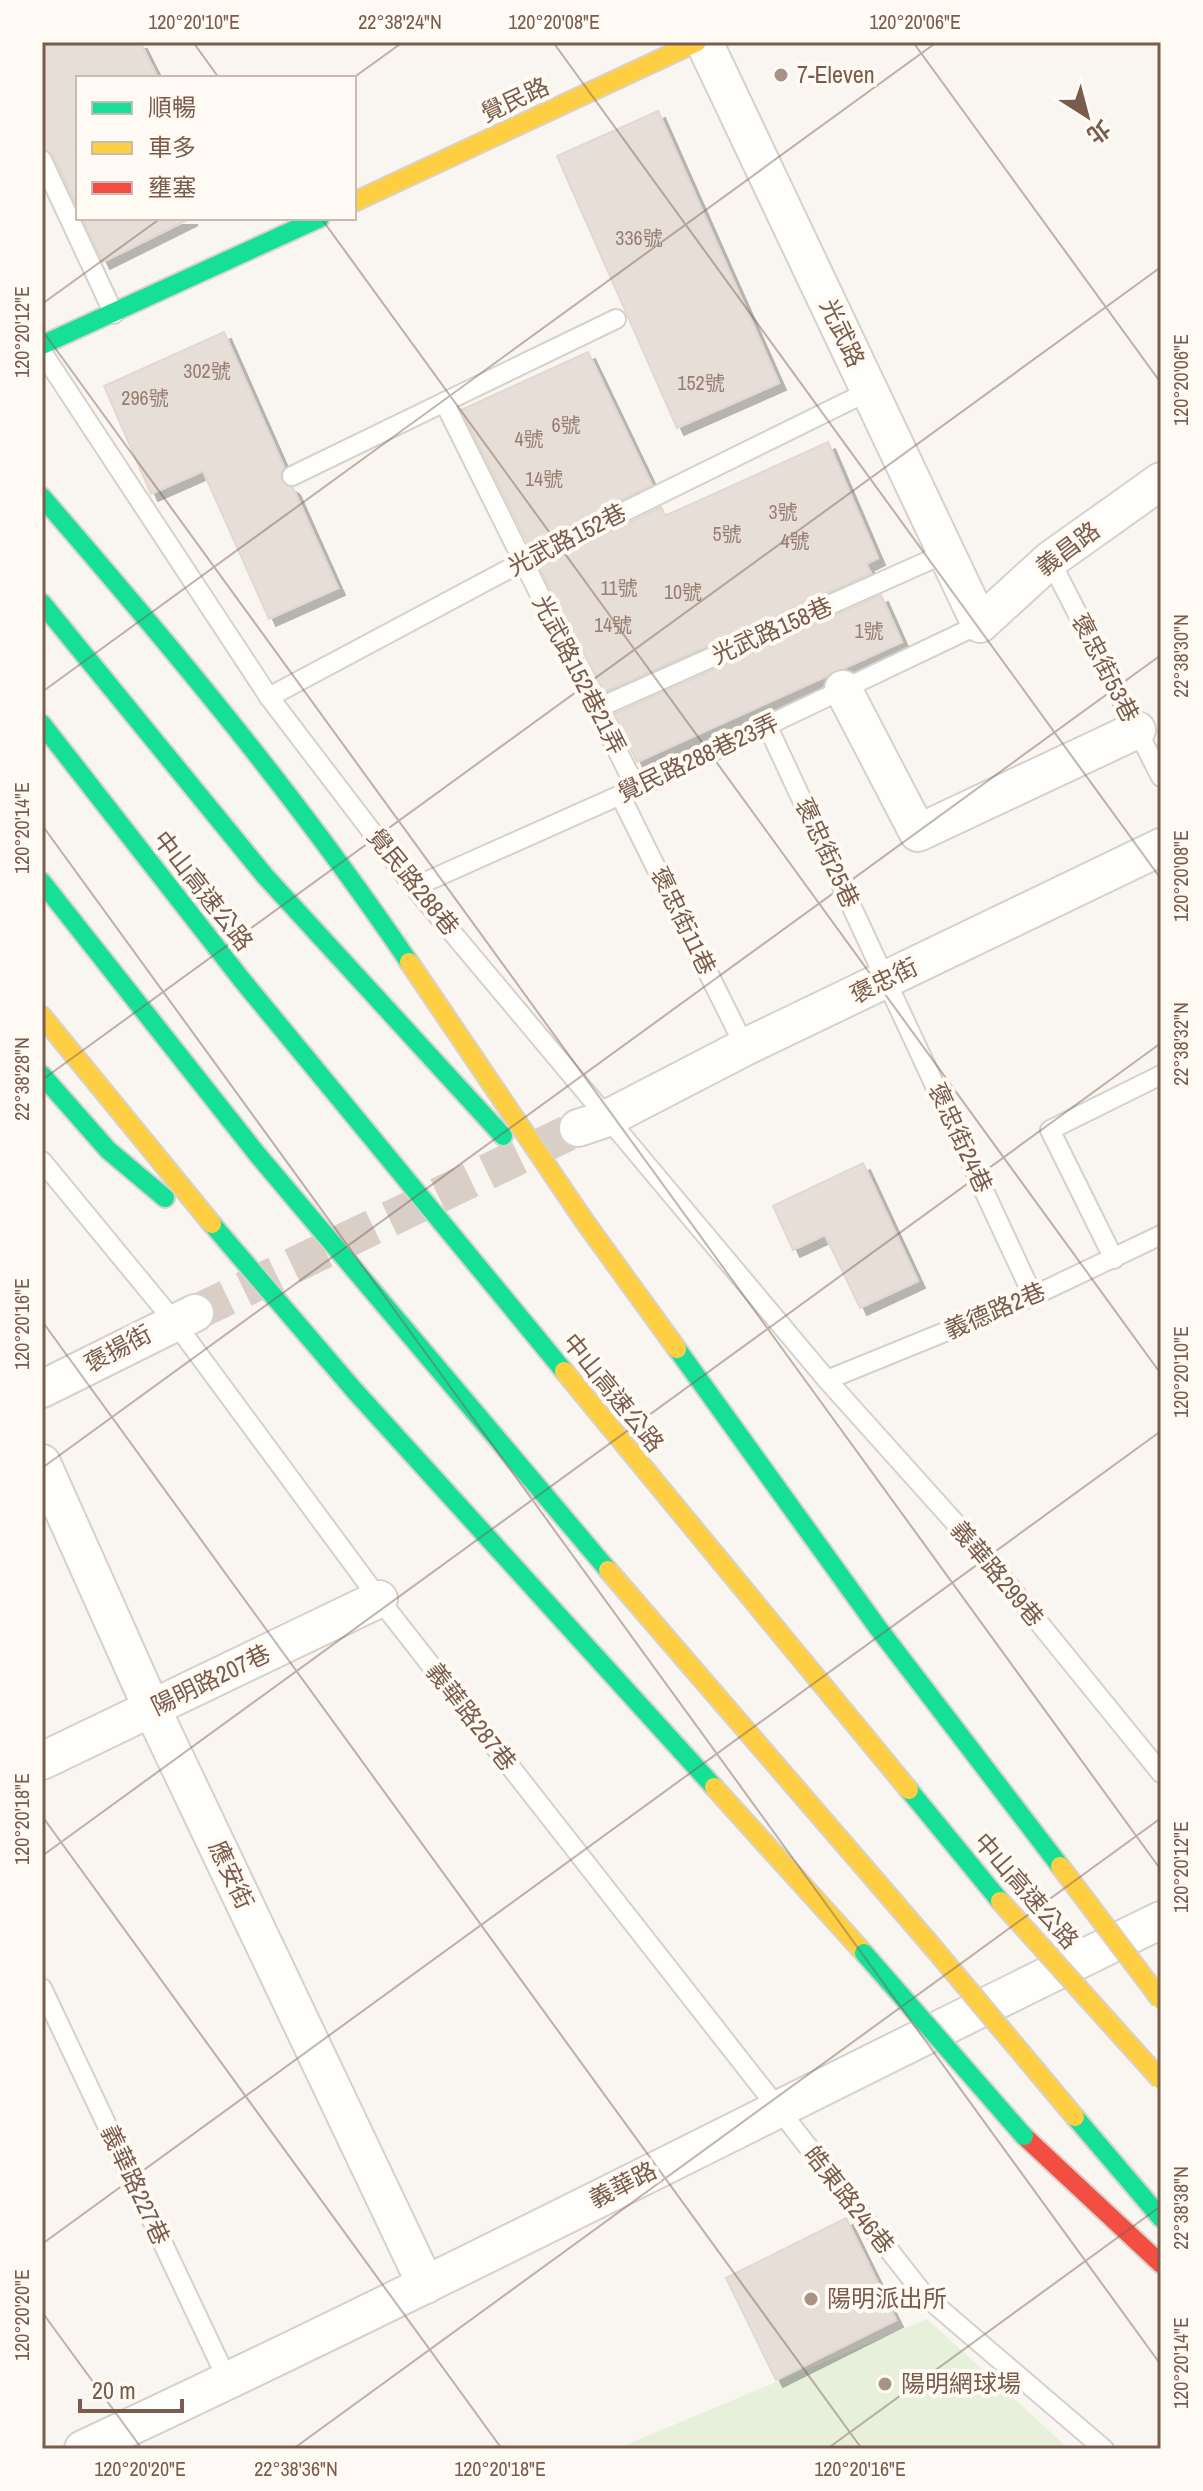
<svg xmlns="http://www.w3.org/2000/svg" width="1203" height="2491" font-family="'Archivo Narrow','Noto Sans TC',sans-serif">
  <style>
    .green { fill: #e7f0db }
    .building { fill: #e6ded7; stroke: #e2d8d2; stroke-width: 2; filter: url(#shadow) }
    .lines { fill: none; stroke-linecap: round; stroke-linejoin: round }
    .street-tunnel { stroke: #d9cfc7; stroke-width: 36; stroke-dasharray: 36 18; stroke-linecap: butt }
    .lane-casing { stroke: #d7d1cb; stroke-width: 22 }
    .street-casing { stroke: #d7d1cb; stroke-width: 40 }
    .fast-casing { stroke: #d9d2cb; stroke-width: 22 }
    .slow-casing { stroke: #d9d2cb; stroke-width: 22 }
    .jam-casing { stroke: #d9d2cb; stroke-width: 22 }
    .lane { stroke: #fefefd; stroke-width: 18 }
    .street { stroke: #fefefd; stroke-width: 36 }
    .fast { stroke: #16e098; stroke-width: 18 }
    .slow { stroke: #ffcf43; stroke-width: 18 }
    .jam { stroke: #f24e42; stroke-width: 18 }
    .fast-bridge-casing { stroke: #dad1cc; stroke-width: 22; stroke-linecap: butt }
    .slow-bridge-casing { stroke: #dad1cc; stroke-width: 22; stroke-linecap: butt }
    .fast-bridge { stroke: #16e098; stroke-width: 18 }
    .slow-bridge { stroke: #ffcf43; stroke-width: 18 }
    .ticks { fill: none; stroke: #7a5c4d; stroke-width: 2; stroke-opacity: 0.45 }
    .poi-dot { fill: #a69286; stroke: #fffaf3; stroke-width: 3 }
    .labels { text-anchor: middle; stroke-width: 8; stroke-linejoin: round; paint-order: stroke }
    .number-label { font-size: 20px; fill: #977e72 }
    .poi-label { font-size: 24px; fill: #7a5c4d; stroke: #fffaf3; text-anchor: start }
    .street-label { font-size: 24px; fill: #7a5c4d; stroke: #fffaf3 }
    .neatline { fill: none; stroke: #7a5c4d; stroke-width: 3 }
    .ticks-label { font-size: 20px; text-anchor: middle; fill: #7a5c4d }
  </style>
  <defs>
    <filter id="shadow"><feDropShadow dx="7" dy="7" stdDeviation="0" flood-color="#0004"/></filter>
  </defs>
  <rect width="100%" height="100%" fill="#f9f5f0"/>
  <polygon class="green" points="927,2319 1069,2449 616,2449"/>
  <g class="building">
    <polygon points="42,42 140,42 158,78 78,78 78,209 53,155 42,148"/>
    <polygon points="658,111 779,383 677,428 557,156"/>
    <polygon points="82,218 191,218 103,262"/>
    <polygon points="224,332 284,467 281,480 293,488 338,588 269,619 203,471 151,494 104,386"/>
    <polygon points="588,352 652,485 529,545 461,410"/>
    <polygon points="828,442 878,558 866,564 871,573 604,692 539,567 661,507 665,516"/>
    <polygon points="881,595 902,642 637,762 614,714"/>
    <polygon points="863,1163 918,1281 860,1308 825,1235 793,1250 773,1206"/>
    <polygon points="846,2218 896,2320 776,2380 726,2278"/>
  </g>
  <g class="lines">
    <polyline class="street-tunnel" points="195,1313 578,1128"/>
    <g class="lane-casing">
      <g id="lane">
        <polyline points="42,160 114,314"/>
        <polyline points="42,352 269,697 414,887 827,1380 984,1555 1161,1773"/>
        <polyline points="444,402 636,788"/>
        <polyline points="292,476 616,319"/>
        <polyline points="1050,560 1161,777"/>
        <polyline points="269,697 522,562 869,391"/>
        <polyline points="598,708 946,553"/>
        <polyline points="767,725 1033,1296"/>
        <polyline points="620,795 745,1047"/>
        <polyline points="414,887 636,788 980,624"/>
        <polyline points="42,1161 173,1320 379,1599 925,2296 1104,2449"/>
        <polyline points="1114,1259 1050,1130 1161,1075"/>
        <polyline points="827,1380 1033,1296 1161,1235"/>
        <polyline points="42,1988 228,2381"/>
      </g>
    </g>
    <g class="street-casing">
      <g id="street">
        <polyline points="704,42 980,624 1050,560 1161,481"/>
        <polyline points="843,689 918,833 1137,730"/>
        <polyline points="578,1128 608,1118 745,1047 1161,847"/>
        <polyline points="42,1389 195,1313"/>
        <polyline points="42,1463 152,1709 426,2285"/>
        <polyline points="42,1761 379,1599"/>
        <path d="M83 2449C446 2280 801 2095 1161 1920"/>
      </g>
    </g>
    <g class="fast-casing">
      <g id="fast">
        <polyline points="42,345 320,218"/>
        <path d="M42 497C172 647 298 798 409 962"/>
        <polyline points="42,603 265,876 503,1136"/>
        <polyline points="42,724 242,980 564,1371"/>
        <polyline points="42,882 257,1154 608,1570"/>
        <polyline points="42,1075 108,1150 165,1198"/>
        <polyline points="212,1224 354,1390 714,1787"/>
        <polyline points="677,1349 878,1628 1060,1866"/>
        <polyline points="909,1790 1000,1901"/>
        <polyline points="1075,2117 1161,2218"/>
      </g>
    </g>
    <g class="slow-casing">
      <g id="slow">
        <polyline points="354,202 697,42"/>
        <polyline points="409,962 585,1222 677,1349"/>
        <polyline points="42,1016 212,1224"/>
        <polyline points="564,1371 909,1790"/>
        <polyline points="608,1570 931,1945"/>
        <polyline points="714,1787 864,1953"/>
      </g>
    </g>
    <g class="jam-casing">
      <polyline id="jam" points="1024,2136 1161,2264"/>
    </g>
    <use href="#lane" class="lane"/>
    <use href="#street" class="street"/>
    <use href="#fast" class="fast"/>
    <use href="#slow" class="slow"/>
    <use href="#jam" class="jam"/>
    <g class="fast-bridge-casing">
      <polyline id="fast-bridge" points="864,1953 1024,2136"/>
    </g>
    <g class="slow-bridge-casing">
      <g id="slow-bridge">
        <polyline points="1060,1866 1161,2000"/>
        <polyline points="1000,1901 1161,2080"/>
        <polyline points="931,1945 1075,2117"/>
      </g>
    </g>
    <use href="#fast-bridge" class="fast-bridge"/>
    <use href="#slow-bridge" class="slow-bridge"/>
  </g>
  <path class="ticks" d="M193 42 219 78M553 42 1161 879M913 42 1161 383M353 78 403 42M321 218 1161 1374M42 304 161 218M42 330 1161 1870M42 692 937 42M42 825 1161 2365M42 1080 1161 267M42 1321 862 2449M42 1468 1161 655M42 1816 502 2449M42 1856 1161 1043M42 2244 1161 1431M42 2312 142 2449M293 2449 1161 1818M827 2449 1161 2206"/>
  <g class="poi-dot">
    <circle cx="781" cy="75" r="8"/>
    <circle cx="811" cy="2299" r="8"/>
    <circle cx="885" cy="2384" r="8"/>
  </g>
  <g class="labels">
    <g class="number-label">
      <text x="639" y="245">336號</text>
      <text x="207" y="378">302號</text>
      <text x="701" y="390">152號</text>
      <text x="145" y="405">296號</text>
      <text x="566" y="432">6號</text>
      <text x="529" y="446">4號</text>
      <text x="544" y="486">14號</text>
      <text x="783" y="519">3號</text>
      <text x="727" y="541">5號</text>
      <text x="795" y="548">4號</text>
      <text x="619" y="595">11號</text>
      <text x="683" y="599">10號</text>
      <text x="613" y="632">14號</text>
      <text x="869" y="638">1號</text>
    </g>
    <g class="poi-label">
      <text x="797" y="83">7-Eleven</text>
      <text x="827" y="2307">陽明派出所</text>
      <text x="901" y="2392">陽明網球場</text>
    </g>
    <g class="street-label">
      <text transform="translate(515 100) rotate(-25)" y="8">覺民路</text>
      <text transform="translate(842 333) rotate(65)" y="8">光武路</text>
      <text transform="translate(567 540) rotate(-27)" y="8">光武路152巷</text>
      <text transform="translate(1068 549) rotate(-37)" y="8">義昌路</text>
      <text transform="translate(772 631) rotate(-24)" y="8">光武路158巷</text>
      <text transform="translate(1105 668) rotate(63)" y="8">褒忠街53巷</text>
      <text transform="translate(579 675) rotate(63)" y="8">光武路152巷21弄</text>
      <text transform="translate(698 758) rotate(-25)" y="8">覺民路288巷23弄</text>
      <text transform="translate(827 853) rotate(65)" y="8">褒忠街25巷</text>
      <text transform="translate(413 882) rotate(51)" y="8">覺民路288巷</text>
      <text transform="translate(203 891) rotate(52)" y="8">中山高速公路</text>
      <text transform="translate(683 921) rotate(64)" y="8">褒忠街11巷</text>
      <text transform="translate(884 981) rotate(-26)" y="8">褒忠街</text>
      <text transform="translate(960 1138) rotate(65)" y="8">褒忠街24巷</text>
      <text transform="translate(995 1311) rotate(-23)" y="8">義德路2巷</text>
      <text transform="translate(118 1349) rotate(-28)" y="8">褒揚街</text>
      <text transform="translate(613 1393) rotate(51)" y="8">中山高速公路</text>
      <text transform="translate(997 1574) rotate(50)" y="8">義華路299巷</text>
      <text transform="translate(211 1680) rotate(-26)" y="8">陽明路207巷</text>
      <text transform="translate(471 1717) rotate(52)" y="8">義華路287巷</text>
      <text transform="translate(231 1875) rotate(65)" y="8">應安街</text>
      <text transform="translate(1026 1891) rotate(49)" y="8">中山高速公路</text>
      <text transform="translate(135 2185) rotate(65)" y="8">義華路227巷</text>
      <text transform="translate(623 2185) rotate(-27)" y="8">義華路</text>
      <text transform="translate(849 2200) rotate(52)" y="8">皓東路246巷</text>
    </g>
  </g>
  <rect width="1203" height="2491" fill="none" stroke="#fffaf3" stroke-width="88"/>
  <rect x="76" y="76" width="280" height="144" fill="#fffaf3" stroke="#cabbb1" stroke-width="2"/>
  <rect x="92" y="102" width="40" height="12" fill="#16e098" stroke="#cabbb1" stroke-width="2"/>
  <text x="148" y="116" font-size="24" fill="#7a5c4d">順暢</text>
  <rect x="92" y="142" width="40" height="12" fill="#ffcf43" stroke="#cabbb1" stroke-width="2"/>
  <text x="148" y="156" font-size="24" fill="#7a5c4d">車多</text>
  <rect x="92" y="182" width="40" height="12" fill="#f24e42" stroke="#cabbb1" stroke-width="2"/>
  <text x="148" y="196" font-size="24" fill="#7a5c4d">壅塞</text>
  <g transform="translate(1087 116) rotate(144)" stroke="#fffaf3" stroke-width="6" paint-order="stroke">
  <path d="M0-6L14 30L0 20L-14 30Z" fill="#7a5c4d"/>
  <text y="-12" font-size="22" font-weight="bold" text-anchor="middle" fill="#7a5c4d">北</text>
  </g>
  <path d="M80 2399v12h102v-12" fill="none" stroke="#7a5c4d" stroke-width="4"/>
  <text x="92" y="2399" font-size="24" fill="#7a5c4d" stroke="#fffaf3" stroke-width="6" paint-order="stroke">20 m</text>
  <rect x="44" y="44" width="1115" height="2403" class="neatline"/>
  <g class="ticks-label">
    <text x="194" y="29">120°20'10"E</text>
    <text x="400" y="29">22°38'24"N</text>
    <text x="554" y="29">120°20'08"E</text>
    <text x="915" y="29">120°20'06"E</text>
    <text transform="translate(22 332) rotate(-90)" y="7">120°20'12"E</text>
    <text transform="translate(1181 380) rotate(-90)" y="7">120°20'06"E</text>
    <text transform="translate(1181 656) rotate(-90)" y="7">22°38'30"N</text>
    <text transform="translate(22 828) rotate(-90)" y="7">120°20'14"E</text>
    <text transform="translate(1181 876) rotate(-90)" y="7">120°20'08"E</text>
    <text transform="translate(1181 1044) rotate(-90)" y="7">22°38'32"N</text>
    <text transform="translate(22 1079) rotate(-90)" y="7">22°38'28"N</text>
    <text transform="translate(22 1324) rotate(-90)" y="7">120°20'16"E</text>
    <text transform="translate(1181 1372) rotate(-90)" y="7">120°20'10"E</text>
    <text transform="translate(22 1819) rotate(-90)" y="7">120°20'18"E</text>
    <text transform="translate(1181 1867) rotate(-90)" y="7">120°20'12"E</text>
    <text transform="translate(1181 2208) rotate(-90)" y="7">22°38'38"N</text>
    <text transform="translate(22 2315) rotate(-90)" y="7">120°20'20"E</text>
    <text transform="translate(1181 2363) rotate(-90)" y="7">120°20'14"E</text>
    <text x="140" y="2476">120°20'20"E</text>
    <text x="296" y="2476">22°38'36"N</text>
    <text x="500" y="2476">120°20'18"E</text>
    <text x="860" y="2476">120°20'16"E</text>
  </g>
</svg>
